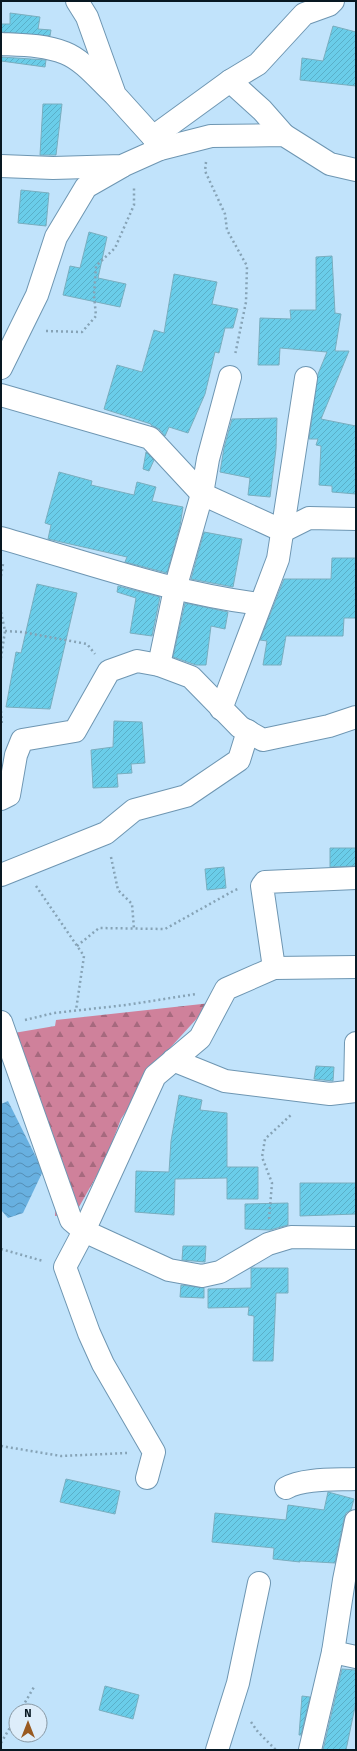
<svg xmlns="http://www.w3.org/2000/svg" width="357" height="1751" font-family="'Fira Sans',sans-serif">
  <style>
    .forest { fill: url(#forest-firs) }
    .water { fill: url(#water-waves) }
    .building { fill: url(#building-hatch); stroke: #79aebf }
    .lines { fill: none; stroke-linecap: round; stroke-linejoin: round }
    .street-casing { stroke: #6e96b2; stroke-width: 24 }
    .path { stroke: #86a3b6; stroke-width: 2.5; stroke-dasharray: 2 3; stroke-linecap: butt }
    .street { stroke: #fff; stroke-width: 22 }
  </style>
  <defs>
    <pattern id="forest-firs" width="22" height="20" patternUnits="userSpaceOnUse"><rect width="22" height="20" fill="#cf819b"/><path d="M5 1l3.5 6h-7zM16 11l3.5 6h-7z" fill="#a6697e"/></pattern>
    <pattern id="water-waves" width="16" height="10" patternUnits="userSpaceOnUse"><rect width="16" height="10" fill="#68b0e0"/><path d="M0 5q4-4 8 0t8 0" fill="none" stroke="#548eb5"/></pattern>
    <pattern id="building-hatch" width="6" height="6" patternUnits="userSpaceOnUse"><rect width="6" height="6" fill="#6acde9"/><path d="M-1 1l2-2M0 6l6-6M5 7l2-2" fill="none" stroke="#5aafc8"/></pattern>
  </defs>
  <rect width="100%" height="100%" fill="#c1e3fb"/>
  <polygon class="forest" points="211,1003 160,1059 121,1119 105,1161 75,1214 55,1216 57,1171 8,1034 55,1026 56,1020"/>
  <polygon class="water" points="8,1101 43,1171 23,1213 8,1218 1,1210 1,1104"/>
  <g class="building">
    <polygon points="10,13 40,17 38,29 51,30 50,36 1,32 1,24 10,24"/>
    <polygon points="333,26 356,32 356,86 300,80 302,58 323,61"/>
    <polygon points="1,57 46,60 45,67 1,61"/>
    <polygon points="43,104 62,104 56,155 40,155"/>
    <polygon points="21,190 49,193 46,226 18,223"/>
    <polygon points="89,232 107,237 98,278 126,284 120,307 63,295 70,266 80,268"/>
    <polygon points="332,256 335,313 341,314 335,351 349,351 321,419 356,426 356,494 332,492 332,486 319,485 321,446 316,445 318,439 309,439 318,374 327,352 280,348 279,365 258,365 260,318 291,319 290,310 316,310 316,257"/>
    <polygon points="174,274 217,282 212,304 238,309 233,328 225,328 219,353 215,352 205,394 188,433 169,427 165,436 159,429 151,425 151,424 104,409 117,365 142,372 154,330 164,333"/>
    <polygon points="277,418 276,449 270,497 248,495 250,478 220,472 224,448 232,419"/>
    <polygon points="146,452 154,460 149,471 143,469"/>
    <polygon points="59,472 92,481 91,485 134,495 137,482 156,487 152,501 183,507 180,526 167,573 125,562 127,557 48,539 51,525 45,523"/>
    <polygon points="204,532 242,539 233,587 191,579"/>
    <polygon points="332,558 356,558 356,618 344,618 343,636 286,636 281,665 263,665 267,641 260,640 284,579 331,579"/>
    <polygon points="37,584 77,593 50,709 6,707 16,652 21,653"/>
    <polygon points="118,586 160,597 152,636 130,633 136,598 117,592"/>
    <polygon points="185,603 228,612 225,629 211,626 206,665 196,665 173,657"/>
    <polygon points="114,721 142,722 145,763 131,764 132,773 117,774 118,787 93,788 91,750 113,747"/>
    <polygon points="330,848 356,848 356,866 330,867"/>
    <polygon points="224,867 226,888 207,890 205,869"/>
    <polygon points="316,1066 334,1067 333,1081 314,1079"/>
    <polygon points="179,1095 202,1100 200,1110 227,1113 227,1167 258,1167 258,1199 227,1199 227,1178 175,1179 174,1215 135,1212 136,1171 169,1172 171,1141"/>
    <polygon points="300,1183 356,1183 356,1214 300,1216"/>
    <polygon points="288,1203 288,1225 270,1230 245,1229 245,1204"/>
    <polygon points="183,1246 206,1246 205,1262 182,1260"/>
    <polygon points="251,1268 288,1268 288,1293 276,1293 273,1361 253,1361 254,1316 248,1315 249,1307 208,1308 208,1289 251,1288"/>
    <polygon points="181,1285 204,1288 204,1298 180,1297"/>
    <polygon points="66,1479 120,1491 115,1514 60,1502"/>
    <polygon points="328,1492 354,1499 351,1510 346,1513 344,1519 335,1563 300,1561 300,1562 273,1559 274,1548 212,1542 215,1513 286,1520 288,1505 324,1510"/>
    <polygon points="342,1669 356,1670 356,1702 346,1750 323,1750"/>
    <polygon points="105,1686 139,1695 133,1719 99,1710"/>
    <polygon points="302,1696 310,1697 301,1735 299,1735"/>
  </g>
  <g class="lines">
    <g class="street-casing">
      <g id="street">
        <polyline points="77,1 87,17 115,95 153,137 160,149"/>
        <path d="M1 44C23 45 45 45 65 53 83 60 99 80 113 93"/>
        <polyline points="230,81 262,110 284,135"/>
        <polyline points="153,137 230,81 258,64 304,14 329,5 333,1"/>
        <polyline points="1,166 53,168 122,166 160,149 211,136 284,135 330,164 356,170"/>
        <polyline points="1,368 37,295 56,237 86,187 121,167"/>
        <polyline points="1,395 150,438 202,494 283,531 309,518 356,519"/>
        <path d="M1 538C86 562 171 593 260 604"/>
        <polyline points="159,665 175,589 202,494 208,459 230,377"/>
        <polyline points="221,709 278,559 306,378"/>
        <polyline points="1,799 9,795 16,755 22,740 75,731 109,671 137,661 159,665 191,677 240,727 263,740 329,726 356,717"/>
        <polyline points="1,875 106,833 134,810 186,796 239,760 248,731"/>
        <polyline points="274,968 262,886 265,882 356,878"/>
        <polyline points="1,1022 71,1220 84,1231 169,1270 202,1276 220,1272 268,1244 291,1237 356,1238"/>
        <polyline points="173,1060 225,1081 330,1094 356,1091"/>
        <polyline points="355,1090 356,1043"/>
        <polyline points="147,1478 154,1452 103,1364 89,1333 65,1267 84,1231 155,1076 200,1038 226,989 274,968 356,967"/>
        <path d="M286 1488C303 1478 336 1480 356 1479"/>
        <polyline points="333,1652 356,1657"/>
        <polyline points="217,1750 238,1683 259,1583"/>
        <polyline points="310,1750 333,1652 344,1580 356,1521"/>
      </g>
    </g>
    <g class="path">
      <polyline points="206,162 205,171 225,214 227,230 247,266 246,302 235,355"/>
      <polyline points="46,331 82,332 96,316 94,295 96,266 115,248 134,205 134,187"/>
      <polyline points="1,576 3,564"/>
      <polyline points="1,612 5,631 1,658"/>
      <polyline points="5,631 22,632 87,644 95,654"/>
      <polyline points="1,711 2,726"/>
      <polyline points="111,857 118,890 132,904 134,929"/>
      <polyline points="36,886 84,956 76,1010"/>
      <polyline points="77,946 99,928 165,929 235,890 238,889"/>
      <polyline points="25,1020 54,1013 126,1005 196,994"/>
      <polyline points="269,1219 272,1183 262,1157 265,1139 292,1114"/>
      <polyline points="1,1249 43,1261"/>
      <polyline points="1,1446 61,1456 127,1453"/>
      <polyline points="20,1711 34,1687"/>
      <polyline points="251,1722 258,1732 276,1750"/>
      <polyline points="1,1743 16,1717"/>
    </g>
    <use href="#street" class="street"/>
  </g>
  <rect width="357" height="1751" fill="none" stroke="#081822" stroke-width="4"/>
  <g transform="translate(28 1723)"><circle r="19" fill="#ddedfa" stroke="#8898a4"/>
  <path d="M0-3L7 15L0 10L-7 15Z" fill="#995a21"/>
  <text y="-6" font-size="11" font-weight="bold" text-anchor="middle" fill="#081822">N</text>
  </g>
</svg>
